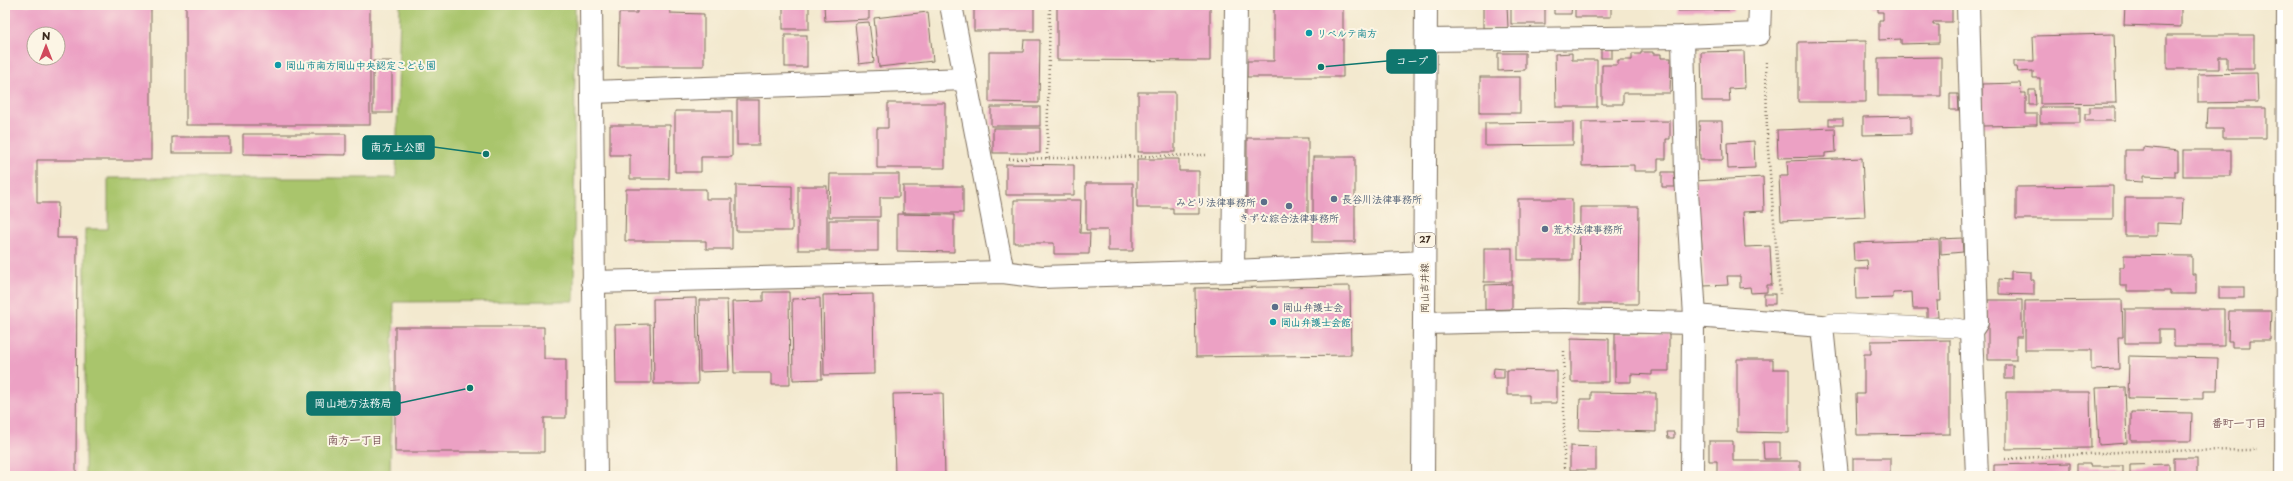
<svg xmlns="http://www.w3.org/2000/svg" width="2293" height="481" font-family="'Playpen Sans','Klee One',sans-serif">
  <style>
    .green { fill: #a9c56c; stroke: #727845 }
    .building { fill: #eca1c4; fill-rule: evenodd }
    .lines { fill: none; stroke-linecap: round; stroke-linejoin: round }
    .service-casing { stroke: #7b6d5c; stroke-width: 20 }
    .minor-casing { stroke: #7b6d5c; stroke-width: 24 }
    .primary-casing { stroke: #7b6d5c; stroke-width: 24 }
    .path { stroke: #7b6d5c; stroke-width: 2.5; stroke-dasharray: 1 3; stroke-linecap: butt }
    .service { stroke: #fff; stroke-width: 19 }
    .minor { stroke: #fff; stroke-width: 22 }
    .primary { stroke: #fff; stroke-width: 22 }
    .culture-dot { fill: #0f9aa8; stroke: #fcf5e5; stroke-width: 1.5 }
    .service-dot { fill: #5c6f8a; stroke: #fcf5e5; stroke-width: 1.5 }
    .labels { text-anchor: middle; stroke-width: 4; stroke-linejoin: round; paint-order: stroke }
    .shield { fill: #fcf5e5; stroke: #75675a; stroke-width: 1 }
    .shield-label { font-size: 9px; font-weight: bold; fill: #3b2a1e }
    .culture-label { font-size: 10px; font-weight: bold; fill: #0d838f; stroke: #fcf5e5; text-anchor: start }
    .service-label { font-size: 10px; font-weight: bold; fill: #4e5e75; stroke: #fcf5e5; text-anchor: start }
    .street-label { font-size: 10px; fill: #3b2a1e; stroke: #fcf5e5 }
    .neighbourhood-label { font-size: 11px; font-weight: bold; fill: #795458; stroke: #fcf5e5 }
    .leader { fill: none; stroke: #0f766e; stroke-width: 1.5 }
    .callout-dot { fill: #0f766e; stroke: #fcf5e5; stroke-width: 1.5 }
    .callout { fill: #0f766e; stroke: #0f766e; stroke-width: 1.5 }
    .callout-label { font-size: 11px; text-anchor: middle; font-weight: bold; fill: #fff }
  </style>
  <rect width="100%" height="100%" fill="#fcf5e5"/>
  <filter id="ink" filterUnits="userSpaceOnUse"><feTurbulence type="fractalNoise" baseFrequency=".025" numOctaves="2"/><feDisplacementMap in="SourceGraphic" scale="8" xChannelSelector="R" yChannelSelector="G"/><feConvolveMatrix kernelMatrix="1 2 1 2 8 2 1 2 1" color-interpolation-filters="sRGB"/></filter>
  <filter id="wash" filterUnits="userSpaceOnUse"><feTurbulence type="fractalNoise" baseFrequency=".012" numOctaves="4" result="noise"/><feDisplacementMap in="SourceGraphic" scale="16" xChannelSelector="R" yChannelSelector="G"/><feGaussianBlur stdDeviation="0.9" result="paint"/><feColorMatrix in="noise" values="0 0 0 0 0 0 0 0 0 0 0 0 0 0 0 0 0 1.4 0 .05"/><feComposite in="paint" operator="in"/></filter>
  <g filter="url(#wash)">
    <rect width="100%" height="100%" fill="#f3e9cf"/>
    <polygon class="green" points="400,5 575,5 574,301 394,302 390,476 85,476 85,229 108,229 108,178 396,178"/>
    <g id="blocks">
      <g class="building">
        <path d="M5 5H151V160H37V203H58L57 238H77L76 476H5ZM34 34H58V58H34Z"/>
        <rect x="186" y="5" width="184" height="120"/>
        <polygon points="637,5 670,5 670,13 704,14 704,66 618,66 619,13 637,13"/>
        <rect x="783" y="5" width="26" height="24"/>
        <polygon points="824,5 869,5 869,19 825,21"/>
        <rect x="974" y="5" width="60" height="26"/>
        <polygon points="1057,5 1210,5 1210,61 1057,60"/>
        <polygon points="1274,5 1343,5 1343,77 1247,77 1247,61 1274,61"/>
        <polygon points="1483,5 1507,5 1508,28 1483,28"/>
        <rect x="1511" y="5" width="34" height="19"/>
        <polygon points="1554,5 1572,5 1571,14 1554,14"/>
        <polygon points="1575,5 1616,5 1616,7 1611,7 1611,17 1575,17"/>
        <polygon points="1617,5 1675,5 1675,6 1617,7"/>
        <polygon points="1678,5 1734,5 1734,10 1678,11"/>
        <polygon points="1873,5 1952,5 1952,22 1933,22 1933,25 1939,25 1939,43 1901,44 1901,39 1879,40 1879,20 1883,20 1883,12 1878,12 1878,7 1873,7"/>
        <polygon points="2125,5 2181,5 2181,27 2124,25"/>
        <polygon points="928,12 933,61 879,67 874,18"/>
        <polygon points="869,22 874,62 859,64 855,23"/>
        <polygon points="2114,34 2116,103 2040,104 2040,78 2033,78 2033,71 2018,72 2017,67 2014,67 2014,61 2034,61 2033,36"/>
        <rect x="785" y="35" width="22" height="32"/>
        <polygon points="2167,35 2254,35 2254,69 2227,69 2227,57 2219,57 2219,69 2167,69"/>
        <polygon points="1024,40 1040,40 1039,103 989,102 989,52 1023,52"/>
        <polygon points="1866,41 1866,102 1798,102 1798,42"/>
        <rect x="1601" y="49" width="11" height="9"/>
        <polygon points="1744,51 1745,88 1729,89 1730,101 1702,101 1701,52"/>
        <polygon points="1641,52 1653,52 1653,54 1661,54 1661,58 1671,58 1670,93 1623,93 1623,104 1602,104 1602,65 1618,65 1618,60 1632,60 1632,54 1641,54"/>
        <polygon points="1498,53 1525,53 1525,70 1498,71"/>
        <polygon points="1572,53 1572,60 1597,60 1597,107 1556,107 1555,54"/>
        <polygon points="1941,57 1941,96 1878,96 1878,58"/>
        <rect x="373" y="61" width="19" height="52"/>
        <polygon points="2257,73 2258,102 2198,103 2198,74"/>
        <rect x="1480" y="77" width="40" height="36"/>
        <polygon points="2020,83 2021,93 2026,93 2026,114 2037,114 2037,125 1982,126 1982,84"/>
        <polygon points="2029,90 2035,90 2036,105 2029,105"/>
        <rect x="1138" y="92" width="37" height="60"/>
        <polygon points="1950,94 1958,94 1959,110 1950,110"/>
        <rect x="737" y="100" width="22" height="45"/>
        <polygon points="888,103 945,103 945,168 877,168 877,128 888,128"/>
        <rect x="991" y="107" width="49" height="19"/>
        <rect x="2040" y="107" width="40" height="16"/>
        <polygon points="2090,107 2115,107 2115,121 2085,121 2085,114 2090,114"/>
        <polygon points="2208,108 2266,108 2266,138 2223,138 2223,129 2207,129"/>
        <polygon points="675,111 732,111 732,157 701,157 701,172 675,172"/>
        <polygon points="1911,116 1911,134 1863,135 1863,117"/>
        <rect x="1829" y="119" width="14" height="6"/>
        <polygon points="1670,121 1670,139 1666,139 1666,159 1658,159 1658,171 1634,171 1634,165 1582,166 1582,122"/>
        <polygon points="1699,121 1722,121 1723,160 1700,160"/>
        <polygon points="1573,122 1573,145 1485,146 1485,123"/>
        <polygon points="610,125 670,125 669,179 630,179 630,155 610,155"/>
        <rect x="993" y="128" width="47" height="25"/>
        <polygon points="1835,128 1836,152 1825,153 1825,157 1778,158 1777,130"/>
        <polygon points="243,134 346,134 346,155 243,154"/>
        <rect x="172" y="137" width="58" height="16"/>
        <rect x="1247" y="138" width="61" height="81"/>
        <polygon points="1754,141 1755,168 1728,169 1727,143"/>
        <polygon points="2143,147 2178,151 2178,171 2175,171 2175,177 2143,176 2143,182 2125,181 2125,150 2143,150"/>
        <rect x="2183" y="150" width="48" height="26"/>
        <rect x="1313" y="157" width="42" height="85"/>
        <polygon points="1862,158 1865,217 1781,221 1779,176 1788,176 1787,161"/>
        <polygon points="1137,159 1179,159 1179,171 1199,171 1199,214 1173,214 1173,208 1137,208"/>
        <polygon points="1006,164 1074,165 1074,195 1006,195"/>
        <polygon points="1662,172 1674,172 1675,187 1662,187"/>
        <polygon points="830,174 899,174 899,197 880,197 880,217 829,217"/>
        <polygon points="1763,177 1764,211 1743,212 1745,247 1770,246 1772,285 1767,285 1767,292 1751,293 1750,287 1740,288 1740,276 1727,276 1728,285 1704,286 1701,229 1697,230 1695,181"/>
        <polygon points="1086,183 1133,183 1133,251 1108,251 1108,230 1086,230"/>
        <polygon points="736,185 792,186 792,231 736,231"/>
        <rect x="798" y="186" width="29" height="64"/>
        <rect x="903" y="186" width="60" height="27"/>
        <polygon points="2113,186 2113,219 2016,219 2016,187"/>
        <polygon points="626,189 706,189 706,199 732,199 732,249 706,249 706,241 625,241"/>
        <polygon points="2125,198 2183,198 2182,224 2157,223 2157,236 2125,236"/>
        <rect x="1518" y="199" width="54" height="61"/>
        <polygon points="1014,200 1081,200 1080,233 1090,233 1089,254 1054,254 1054,243 1014,243"/>
        <polygon points="1580,207 1639,207 1638,304 1579,304"/>
        <polygon points="897,214 954,215 954,252 897,251"/>
        <rect x="829" y="220" width="49" height="31"/>
        <polygon points="1962,238 1963,252 1941,254 1941,239"/>
        <polygon points="1939,240 1941,301 1937,301 1938,317 1927,318 1927,309 1913,309 1912,292 1893,293 1893,298 1856,299 1855,269 1868,269 1867,260 1854,261 1853,243"/>
        <rect x="1484" y="248" width="28" height="34"/>
        <polygon points="2124,255 2192,256 2192,274 2196,274 2196,294 2170,294 2170,291 2127,291 2127,286 2120,286 2120,267 2124,267"/>
        <polygon points="2011,271 2031,272 2031,280 2034,280 2034,295 1999,294 1999,279 2011,280"/>
        <polygon points="1512,284 1512,309 1485,310 1485,285"/>
        <polygon points="1350,286 1351,355 1196,357 1195,288"/>
        <rect x="2219" y="287" width="25" height="11"/>
        <polygon points="763,292 789,292 790,385 772,385 772,373 734,373 732,302 763,301"/>
        <polygon points="873,294 874,374 824,375 823,295"/>
        <rect x="1764" y="294" width="11" height="10"/>
        <polygon points="696,298 698,384 654,384 653,299"/>
        <polygon points="820,298 822,379 793,380 792,299"/>
        <polygon points="699,300 727,300 729,371 700,372"/>
        <polygon points="1988,300 2022,300 2022,337 2016,337 2016,360 1988,360"/>
        <polygon points="2122,300 2123,337 2118,337 2119,369 2091,370 2091,350 2025,350 2025,301"/>
        <polygon points="2125,309 2224,309 2224,346 2174,346 2174,329 2159,329 2159,343 2125,343"/>
        <polygon points="2229,311 2271,311 2270,340 2250,340 2250,347 2232,347 2232,341 2228,341"/>
        <polygon points="650,324 651,383 616,383 615,325"/>
        <polygon points="395,327 544,327 544,359 566,359 566,418 544,418 544,452 395,452"/>
        <polygon points="1615,333 1669,333 1669,371 1652,371 1652,375 1631,374 1631,382 1615,382"/>
        <polygon points="1571,338 1609,339 1609,382 1571,382"/>
        <polygon points="1950,340 1950,434 1857,435 1856,394 1864,394 1864,354 1871,354 1871,341"/>
        <polygon points="2129,356 2218,358 2217,391 2203,391 2203,399 2128,398"/>
        <polygon points="1737,359 1773,359 1773,369 1789,369 1789,433 1737,432"/>
        <rect x="2005" y="365" width="8" height="14"/>
        <polygon points="1494,368 1504,369 1504,378 1493,378"/>
        <polygon points="1507,370 1557,371 1557,403 1529,403 1529,395 1507,395"/>
        <polygon points="2125,387 2127,443 2099,445 2096,388"/>
        <polygon points="1591,392 1656,393 1656,432 1579,430 1580,399 1591,399"/>
        <polygon points="2006,392 2090,392 2091,448 2006,449"/>
        <polygon points="943,393 945,476 895,476 893,394"/>
        <polygon points="2131,412 2192,413 2191,441 2131,441"/>
        <polygon points="1667,432 1674,432 1674,438 1668,438"/>
        <polygon points="1709,441 1733,441 1733,461 1800,461 1800,476 1717,476 1717,461 1709,461"/>
        <polygon points="1763,442 1780,442 1780,459 1764,459"/>
        <polygon points="1570,446 1596,447 1596,470 1570,470"/>
        <rect x="1853" y="458" width="37" height="18"/>
        <rect x="2174" y="458" width="23" height="18"/>
        <polygon points="2070,463 2070,476 1994,476 1994,465"/>
        <polygon points="2077,464 2090,464 2090,466 2123,466 2123,476 2077,476"/>
        <polygon points="2169,464 2169,476 2130,476 2130,465"/>
      </g>
    </g>
  </g>
  <g filter="url(#ink)">
    <use href="#blocks" fill-opacity="0" stroke="#7b6d5c" stroke-width="1"/>
    <g class="lines">
      <g class="service-casing">
        <polyline id="service" points="1822,326 1831,323 1957,328 1971,331"/>
      </g>
      <g class="minor-casing">
        <g id="minor">
          <polyline points="591,5 596,476"/>
          <polyline points="951,5 1003,272"/>
          <polyline points="1968,5 1977,322 1971,331 1977,476"/>
          <polyline points="1683,37 1686,176 1695,316 1693,323 1692,476"/>
          <polyline points="1426,40 1683,37 1759,34 1760,5"/>
          <polyline points="592,92 966,79"/>
          <polyline points="1233,271 1236,5"/>
          <polyline points="593,282 1003,272 1041,277 1233,271 1424,262"/>
          <polyline points="1695,316 1822,326 1837,476"/>
          <polyline points="1424,323 1564,320 1693,323"/>
          <polyline points="2286,476 2288,5"/>
        </g>
      </g>
      <g class="primary-casing">
        <polyline id="primary" points="1423,476 1426,5"/>
      </g>
      <g class="path">
        <polyline points="1766,62 1767,137 1780,294"/>
        <polyline points="1047,158 1050,5"/>
        <polyline points="1009,159 1206,155"/>
        <polyline points="2005,459 2136,451 2257,450"/>
        <polyline points="1564,476 1564,348"/>
      </g>
      <use href="#service" class="service"/>
      <use href="#minor" class="minor"/>
      <use href="#primary" class="primary"/>
    </g>
  </g>
  <g class="culture-dot">
    <circle cx="1309" cy="33" r="4"/>
    <circle cx="278" cy="65" r="4"/>
    <circle cx="1273" cy="322" r="4"/>
  </g>
  <g class="service-dot">
    <circle cx="1334" cy="199" r="4"/>
    <circle cx="1264" cy="202" r="4"/>
    <circle cx="1289" cy="206" r="4"/>
    <circle cx="1545" cy="229" r="4"/>
    <circle cx="1275" cy="307" r="4"/>
  </g>
  <g class="labels">
    <rect class="shield" x="1415" y="233" width="20" height="14" rx="3"/>
    <g class="shield-label">
      <text x="1425" y="243">27</text>
    </g>
    <g class="culture-label">
      <text x="1317" y="37">リベルテ南方</text>
      <text x="286" y="69">岡山市南方岡山中央認定こども園</text>
      <text x="1281" y="326">岡山弁護士会館</text>
    </g>
    <g class="service-label">
      <text x="1342" y="203">長谷川法律事務所</text>
      <text x="1256" y="206" text-anchor="end">みどり法律事務所</text>
      <text x="1289" y="222" text-anchor="middle">きずな綜合法律事務所</text>
      <text x="1553" y="233">荒木法律事務所</text>
      <text x="1283" y="311">岡山弁護士会</text>
    </g>
    <g class="street-label">
      <text transform="translate(1424 288) rotate(-90)" y="4">岡山吉井線</text>
    </g>
    <g class="neighbourhood-label">
      <text x="2239" y="427">番町一丁目</text>
      <text x="355" y="444">南方一丁目</text>
    </g>
  </g>
  <path class="leader" d="M1321 67L1387 61M486 154L434 147M470 388L400 403"/>
  <g class="callout-dot">
    <circle cx="1321" cy="67" r="4"/>
    <circle cx="486" cy="154" r="4"/>
    <circle cx="470" cy="388" r="4"/>
  </g>
  <g class="callout">
    <rect x="1387" y="50" width="49" height="23" rx="4"/>
    <rect x="363" y="136" width="71" height="23" rx="4"/>
    <rect x="307" y="392" width="93" height="23" rx="4"/>
  </g>
  <g class="callout-label">
    <text x="1412" y="65">コープ</text>
    <text x="398" y="151">南方上公園</text>
    <text x="353" y="407">岡山地方法務局</text>
  </g>
  <rect width="2293" height="481" fill="none" stroke="#fcf5e5" stroke-width="20"/>
  <g transform="translate(46 46)"><circle r="19" fill="#fcf5e5" stroke="#afa495"/>
  <path d="M0-3L7 15L0 10L-7 15Z" fill="#d1495b"/>
  <text y="-6" font-size="11" font-weight="bold" text-anchor="middle" fill="#3b2a1e">N</text>
  </g>
</svg>
